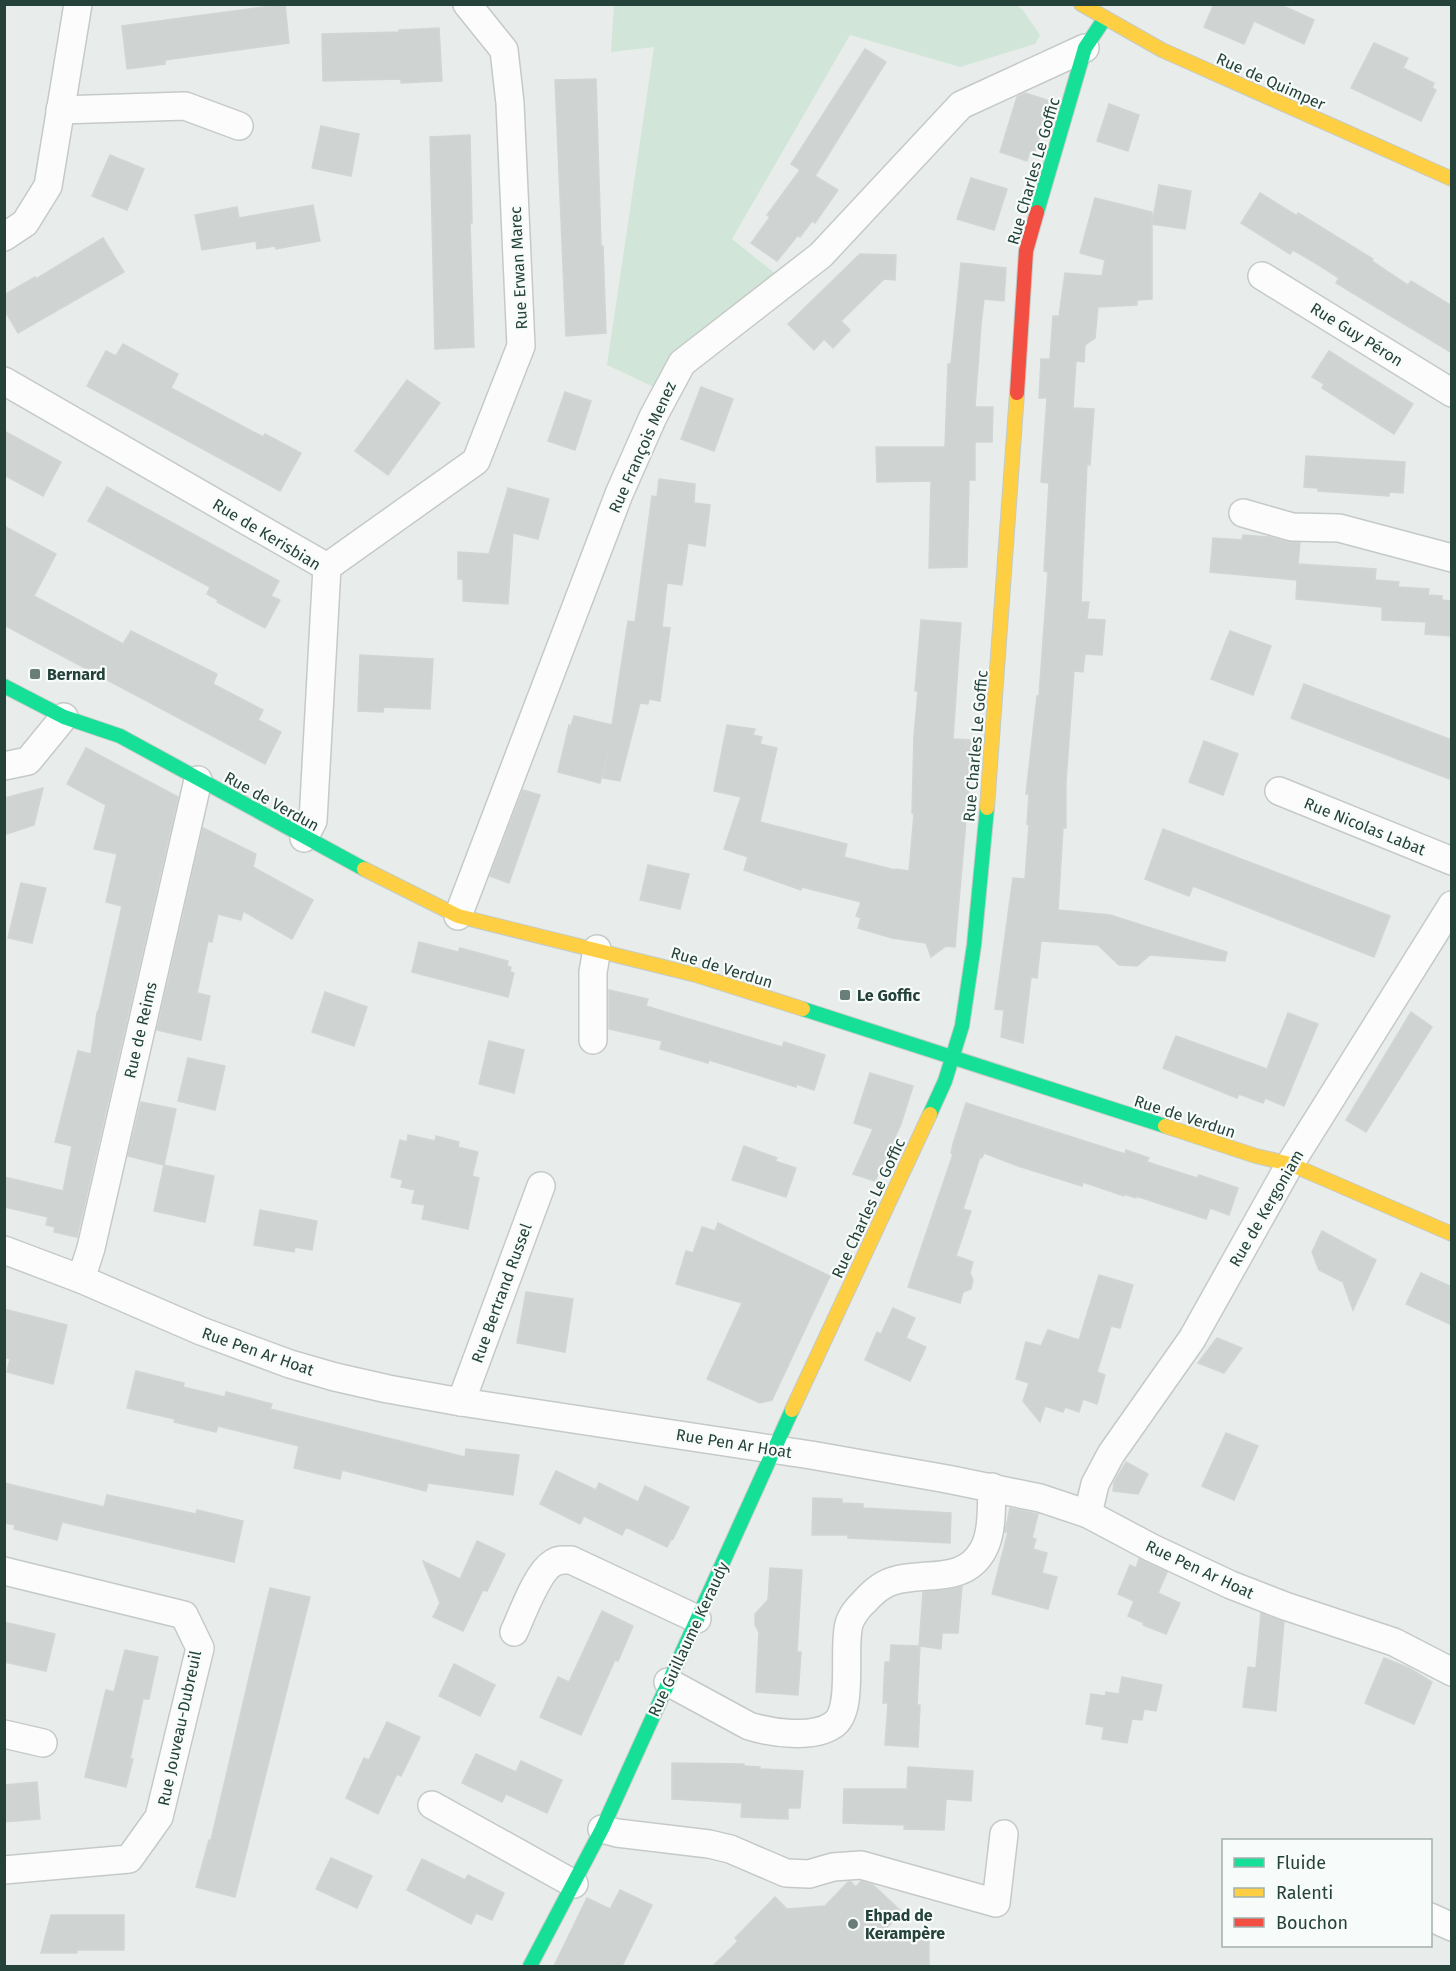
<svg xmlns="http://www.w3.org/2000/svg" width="1456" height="1971" font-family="'Fira Sans',sans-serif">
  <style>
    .green { fill: #d1e6d8 }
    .building { fill: #cfd4d2; stroke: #d1d6d4; stroke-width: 1.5 }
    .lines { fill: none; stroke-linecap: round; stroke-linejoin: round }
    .street-casing { stroke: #c5cac8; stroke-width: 30 }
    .fast-casing { stroke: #c3cbc8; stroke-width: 16 }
    .slow-casing { stroke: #c3cbc8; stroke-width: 16 }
    .jam-casing { stroke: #c3cbc8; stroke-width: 16 }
    .street { stroke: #fcfcfc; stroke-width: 27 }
    .fast { stroke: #16e098; stroke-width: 14 }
    .slow { stroke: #ffcf43; stroke-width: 14 }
    .jam { stroke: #f24e42; stroke-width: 14 }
    .poi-dot { fill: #697e78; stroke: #f7fbf9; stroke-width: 2 }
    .labels { text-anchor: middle; stroke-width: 4.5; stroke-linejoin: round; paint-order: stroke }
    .street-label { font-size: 16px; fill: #24423a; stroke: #f7fbf9 }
    .poi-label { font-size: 16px; font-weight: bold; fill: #24423a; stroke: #f7fbf9; text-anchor: start }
  </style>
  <rect width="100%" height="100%" fill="#e8edeb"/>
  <polygon class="green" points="1015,4 1023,10 1040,35 1035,44 960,67 850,35 732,239 781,278 658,389 607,365 654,47 611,52 614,5"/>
  <g class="building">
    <polygon points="285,4 289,43 165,60 165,64 127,69 122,26"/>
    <polygon points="1214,4 1279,4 1314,20 1304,44 1254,21 1244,44 1204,27"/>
    <polygon points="439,28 442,81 401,83 401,79 323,81 322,34 399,32 399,30"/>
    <polygon points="1374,43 1408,58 1403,68 1434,83 1432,88 1436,90 1421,121 1351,88"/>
    <polygon points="865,49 886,62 815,176 838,190 815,223 812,221 800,237 798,235 777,261 751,243 770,217 767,215 800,170 791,164"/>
    <polygon points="596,79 601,246 603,246 606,333 566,336 555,80"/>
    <polygon points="1025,93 1050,101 1035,152 1030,151 1027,161 1000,152 1017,97"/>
    <polygon points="1109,104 1139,115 1128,151 1097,141"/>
    <polygon points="321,126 359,134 351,176 312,168"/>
    <polygon points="470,135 472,223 470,223 474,347 435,349 430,137"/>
    <polygon points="110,155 144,169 127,210 92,196"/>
    <polygon points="971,178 1007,189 994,230 957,219"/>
    <polygon points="1159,185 1191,191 1185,229 1152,224"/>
    <polygon points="1260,193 1297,216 1298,213 1373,259 1372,261 1408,285 1411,281 1452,306 1452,353 1336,283 1339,278 1317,264 1293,250 1290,254 1241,223"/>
    <polygon points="1095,198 1152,212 1152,299 1137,300 1137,305 1098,307 1095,338 1085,345 1084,362 1076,361 1073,408 1094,409 1090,465 1087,464 1081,602 1089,602 1087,619 1105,620 1102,655 1085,654 1083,672 1074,671 1066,781 1066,828 1063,828 1058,910 1110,915 1227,952 1225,961 1150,955 1137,966 1119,965 1098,945 1041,941 1037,978 1031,977 1023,1043 1001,1037 1004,1010 995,1009 1013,878 1025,879 1029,825 1027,824 1029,794 1026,794 1037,696 1039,696 1048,572 1044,571 1049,483 1041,482 1047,398 1039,398 1041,359 1050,359 1053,316 1059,316 1065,273 1102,276 1105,260 1080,253"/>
    <polygon points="313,205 320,241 276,249 275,246 257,249 256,241 202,250 195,215 237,207 239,218"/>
    <polygon points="103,238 124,272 18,333 4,309 4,295 35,277 36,279"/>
    <polygon points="860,254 896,255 895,280 884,279 841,321 850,330 833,348 824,339 814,350 788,324"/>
    <polygon points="961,263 1006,268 1004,301 984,299 981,325 975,407 993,407 992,442 975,442 975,480 969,480 967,567 929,568 931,481 877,482 876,447 945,447 948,364 951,364"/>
    <polygon points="123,344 178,374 171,388 263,437 265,434 301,453 280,491 87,386 106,351 116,356"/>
    <polygon points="1329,351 1413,404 1394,434 1322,388 1324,384 1312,377"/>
    <polygon points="407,380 440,403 388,475 355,451"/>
    <polygon points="701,387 733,399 714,451 681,439"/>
    <polygon points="565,392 591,401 575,450 548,441"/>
    <polygon points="4,431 61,462 43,496 4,475"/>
    <polygon points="1306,456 1405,462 1403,493 1389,492 1389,496 1318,491 1318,488 1304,487"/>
    <polygon points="659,479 695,484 694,503 710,505 705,546 688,543 682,585 667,583 662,627 670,628 660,701 649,699 648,704 640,703 620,781 603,778 608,750 600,783 558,772 569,725 571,726 574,716 612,725 628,621 635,622 652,496 657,497"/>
    <polygon points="107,487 279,581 271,596 280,600 265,628 217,602 218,600 207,594 210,587 88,521"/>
    <polygon points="508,488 549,499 538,539 513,533 508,604 463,601 463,579 458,579 458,552 489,554"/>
    <polygon points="4,526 56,554 34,596 123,644 131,631 217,674 213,684 263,710 258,720 281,732 265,764 4,625"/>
    <polygon points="1243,535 1269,537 1288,542 1300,543 1298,564 1376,569 1375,580 1399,582 1398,587 1429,589 1428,595 1442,596 1442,600 1452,601 1452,636 1425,634 1426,622 1382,620 1382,607 1296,599 1297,580 1210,572 1213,538 1242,540"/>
    <polygon points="921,620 961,623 953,739 973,740 955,947 946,946 931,957 926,943 892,938 858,928 861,918 856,916 861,902 802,887 801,890 744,870 748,857 724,849 741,797 714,791 727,725 755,729 753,735 762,737 760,744 777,748 760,822 847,844 844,857 895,870 896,869 909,871 914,814 912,813 914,736 918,691 915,691"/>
    <polygon points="1230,631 1271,646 1253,695 1211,679"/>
    <polygon points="360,655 433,659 430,709 384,707 383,712 358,711"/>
    <polygon points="1304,684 1452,740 1452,780 1291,718"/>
    <polygon points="1204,741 1238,754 1223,795 1189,782"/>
    <polygon points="86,748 178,797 77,1237 54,1232 55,1227 46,1225 48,1217 4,1207 4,1177 63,1191 72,1146 55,1142 78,1051 91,1054 97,1013 99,1009 122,906 106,902 117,854 94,849 106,805 67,784"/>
    <polygon points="43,788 34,825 4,835 4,798"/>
    <polygon points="523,790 540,795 509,883 490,876"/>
    <polygon points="203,828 256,854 253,867 313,900 292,939 243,911 241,920 218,914 212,942 208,941 197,993 210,996 201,1040 157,1030"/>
    <polygon points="1163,829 1390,916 1374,957 1193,886 1189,896 1145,879"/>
    <polygon points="648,865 689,874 680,909 640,900"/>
    <polygon points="21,883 46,888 32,943 8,938"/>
    <polygon points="419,942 458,952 460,948 508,961 507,966 511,967 510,972 514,973 508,997 412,972"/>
    <polygon points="609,990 648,999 646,1006 782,1047 784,1042 825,1055 814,1090 796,1084 796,1087 709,1060 708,1063 660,1049 662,1041 609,1029"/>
    <polygon points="325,992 367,1007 354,1046 312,1032"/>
    <polygon points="1411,1012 1432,1027 1366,1132 1346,1120"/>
    <polygon points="1288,1013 1318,1024 1284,1106 1265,1098 1263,1103 1239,1094 1237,1098 1163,1068 1176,1036 1267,1069"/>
    <polygon points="489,1041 524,1050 514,1093 479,1084"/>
    <polygon points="188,1058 225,1066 215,1110 178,1101"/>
    <polygon points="870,1073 913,1086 901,1124 875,1181 853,1174 873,1129 854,1123"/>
    <polygon points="141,1102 176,1109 164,1165 128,1156"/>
    <polygon points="966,1103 1125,1154 1126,1150 1149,1158 1147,1162 1197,1178 1199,1175 1238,1188 1229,1215 1210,1208 1206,1219 1136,1196 1136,1198 1124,1194 1124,1196 1083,1182 1082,1186 1018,1166 984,1153 982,1158 980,1157 963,1209 971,1211 956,1256 973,1262 970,1273 973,1280 971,1289 963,1292 960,1303 908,1287 953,1154 951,1153 953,1144"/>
    <polygon points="408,1135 435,1141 436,1136 459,1142 458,1147 478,1152 472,1176 479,1178 468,1229 422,1219 425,1205 412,1203 415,1190 401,1187 403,1180 391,1177 400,1140 407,1142"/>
    <polygon points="744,1146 777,1158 775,1161 796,1168 786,1197 732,1180"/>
    <polygon points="164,1165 214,1176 205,1222 154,1211"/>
    <polygon points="260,1210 317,1221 312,1250 295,1247 294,1252 254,1245"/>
    <polygon points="718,1223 830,1276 772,1400 760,1403 707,1379 742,1303 676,1284 686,1251 693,1253 702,1227 715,1231"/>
    <polygon points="1322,1231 1376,1260 1353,1310 1343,1282 1319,1270 1312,1252"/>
    <polygon points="1421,1273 1452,1287 1452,1325 1406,1304"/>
    <polygon points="1099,1275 1133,1285 1120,1328 1111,1326 1097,1372 1105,1375 1097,1404 1083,1399 1079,1412 1065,1407 1063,1412 1045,1406 1040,1422 1023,1401 1029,1383 1016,1379 1026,1342 1041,1346 1048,1330 1079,1340"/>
    <polygon points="526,1292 573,1299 565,1352 517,1343"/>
    <polygon points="893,1308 915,1318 906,1338 926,1347 910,1381 865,1360 877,1332 881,1334"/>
    <polygon points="4,1309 67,1325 53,1384 7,1372 10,1359 4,1357"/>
    <polygon points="1217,1338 1242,1348 1224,1373 1198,1363"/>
    <polygon points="136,1371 184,1383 183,1387 225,1397 226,1392 272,1404 270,1409 465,1457 466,1449 519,1455 513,1495 428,1483 426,1491 342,1470 340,1479 294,1468 299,1446 218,1426 216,1432 174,1422 175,1419 127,1408"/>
    <polygon points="1226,1433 1258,1446 1234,1500 1202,1486"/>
    <polygon points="1126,1462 1148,1474 1138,1494 1113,1491 1114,1482"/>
    <polygon points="556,1471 596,1490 599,1483 638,1502 645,1486 689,1507 673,1539 672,1538 667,1547 626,1527 622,1535 584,1516 580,1524 540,1504"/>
    <polygon points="4,1483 104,1507 107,1495 196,1514 197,1510 243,1521 234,1562 62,1522 57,1540 14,1529 15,1525 4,1523"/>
    <polygon points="813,1498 842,1499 842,1503 863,1504 863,1508 951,1513 950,1543 848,1538 848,1535 812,1535"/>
    <polygon points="1010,1508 1038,1514 1032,1538 1036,1539 1033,1549 1047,1553 1042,1573 1057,1577 1048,1609 992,1594 1008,1532 1005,1532"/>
    <polygon points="477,1541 505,1554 487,1591 483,1590 463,1631 433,1617 440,1603 423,1561 460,1579"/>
    <polygon points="1139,1559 1167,1572 1158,1593 1180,1603 1166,1634 1143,1625 1144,1623 1128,1616 1134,1601 1118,1594 1130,1565 1136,1568"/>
    <polygon points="770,1568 802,1570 797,1652 801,1652 798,1695 756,1692 759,1632 755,1625 755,1614 768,1600"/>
    <polygon points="962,1586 958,1633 942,1633 941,1649 920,1646 917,1705 920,1705 918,1747 885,1745 888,1703 883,1703 885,1662 890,1662 891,1645 919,1646 923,1592"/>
    <polygon points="270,1588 310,1597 235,1897 196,1887 209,1840 211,1840"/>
    <polygon points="602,1611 633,1626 618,1661 615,1660 581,1735 540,1717 558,1677 569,1682"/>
    <polygon points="1261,1613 1284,1622 1276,1711 1243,1707 1248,1667 1256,1668"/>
    <polygon points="4,1622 55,1634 46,1671 4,1662"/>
    <polygon points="125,1650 158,1657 149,1699 143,1699 130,1759 133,1759 126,1787 85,1777 106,1690 114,1692"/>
    <polygon points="1384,1658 1409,1668 1432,1682 1414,1724 1365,1703"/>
    <polygon points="454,1664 495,1685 480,1716 439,1696"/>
    <polygon points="1122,1677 1162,1685 1156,1711 1144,1709 1142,1720 1132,1719 1127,1743 1102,1739 1104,1727 1086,1724 1091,1694 1105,1696 1106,1692 1119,1694"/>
    <polygon points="387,1722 420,1737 401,1776 397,1774 378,1814 346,1798 364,1758 369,1760"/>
    <polygon points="476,1754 516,1772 521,1761 562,1780 547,1813 506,1794 502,1802 462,1783"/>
    <polygon points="672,1763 744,1764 744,1766 760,1767 760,1769 803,1771 800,1808 788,1808 788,1819 741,1817 742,1803 672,1799"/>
    <polygon points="908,1767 973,1771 971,1801 946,1799 944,1830 904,1829 905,1825 843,1823 844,1789 907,1789"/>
    <polygon points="37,1782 40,1819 4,1822 4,1785"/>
    <polygon points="331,1858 372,1876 357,1908 316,1889"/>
    <polygon points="422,1859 465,1880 468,1875 504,1893 492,1920 476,1913 471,1924 407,1890"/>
    <polygon points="861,1881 873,1885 902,1912 880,1935 929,1934 929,1966 713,1966 738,1941 735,1938 775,1897 787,1909 825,1906 848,1882 851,1882 856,1887"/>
    <polygon points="620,1890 652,1905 622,1966 554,1966 587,1898 610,1909"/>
    <polygon points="51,1915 124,1915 124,1950 77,1950 77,1953 41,1953"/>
  </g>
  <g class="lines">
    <g class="street-casing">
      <g id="street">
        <polyline points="60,110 185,106 239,126"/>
        <polyline points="4,237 25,223 48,186 78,4"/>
        <polyline points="1262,276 1452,393"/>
        <polyline points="4,381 327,567"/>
        <polyline points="1243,513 1292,527 1339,528 1452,558"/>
        <polyline points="327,567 476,461 521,346 510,103 504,50 467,4"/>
        <polyline points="4,766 28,761 64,717"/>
        <polyline points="1279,791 1452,861"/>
        <polyline points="304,838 313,821 327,567"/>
        <polyline points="458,916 619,494 653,417 682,363 821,255 961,105 1085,48"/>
        <polyline points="593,1040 593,972 597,949"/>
        <polyline points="4,1250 81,1279 201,1331 290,1364 335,1377 388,1389 461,1402 811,1455 947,1479 1040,1498 1088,1514 1152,1548 1231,1585 1285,1606 1394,1642 1452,1672"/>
        <polyline points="81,1279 91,1248 198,780"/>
        <polyline points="461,1402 541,1186"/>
        <polyline points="1088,1514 1095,1484 1111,1454 1192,1339 1290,1164 1452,905"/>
        <polyline points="4,1571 184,1615 200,1648 159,1817 129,1859 4,1870"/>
        <path d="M514 1632C522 1615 537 1572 553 1563 559 1559 564 1560 571 1560L697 1619"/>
        <path d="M668 1682 749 1726C771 1733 813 1739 833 1725 855 1711 842 1649 849 1624 851 1617 858 1607 864 1602 872 1593 882 1584 893 1581 924 1571 964 1585 983 1550 993 1533 991 1506 992 1487"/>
        <polyline points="4,1734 43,1743"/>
        <polyline points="432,1805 574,1884"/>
        <polyline points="602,1829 617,1833 709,1844 730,1849 786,1873 809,1874 833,1867 861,1865 996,1903 1004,1834"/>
        <polyline points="1430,1917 1452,1927"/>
      </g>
    </g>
    <g class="fast-casing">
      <g id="fast">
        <polyline points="1037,212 1085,48 1105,18"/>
        <polyline points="4,686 64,717 120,736 364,869"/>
        <polyline points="803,1009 1165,1126"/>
        <polyline points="930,1114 945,1081 962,1026 974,945 987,808"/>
        <polyline points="530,1966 602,1829 792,1410"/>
      </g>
    </g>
    <g class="slow-casing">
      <g id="slow">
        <polyline points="1081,4 1162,50 1452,179"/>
        <polyline points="987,808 1017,393"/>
        <polyline points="364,869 458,916 696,975 803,1009"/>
        <polyline points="1165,1126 1256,1156 1290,1164 1452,1234"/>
        <polyline points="792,1410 930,1114"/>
      </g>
    </g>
    <g class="jam-casing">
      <polyline id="jam" points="1017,393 1026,251 1037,212"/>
    </g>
    <use href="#street" class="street"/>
    <use href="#fast" class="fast"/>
    <use href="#slow" class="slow"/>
    <use href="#jam" class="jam"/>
  </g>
  <g class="poi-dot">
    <rect x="29" y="668" width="12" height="12" rx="3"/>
    <rect x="839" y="989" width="12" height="12" rx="3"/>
    <circle cx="853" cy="1924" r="6"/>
  </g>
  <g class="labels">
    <g class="street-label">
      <text transform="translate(1271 81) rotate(24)" y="6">Rue de Quimper</text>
      <text transform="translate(1033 171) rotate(-74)" y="6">Rue Charles Le Goffic</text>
      <text transform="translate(518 268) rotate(-93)" y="6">Rue Erwan Marec</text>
      <text transform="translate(1357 334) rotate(32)" y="6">Rue Guy Péron</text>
      <text transform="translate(642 447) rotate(-66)" y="6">Rue François Menez</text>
      <text transform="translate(267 534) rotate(31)" y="6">Rue de Kerisbian</text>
      <text transform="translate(975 746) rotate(-85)" y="6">Rue Charles Le Goffic</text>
      <text transform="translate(272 801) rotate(29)" y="6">Rue de Verdun</text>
      <text transform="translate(1365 826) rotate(22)" y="6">Rue Nicolas Labat</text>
      <text transform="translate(722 967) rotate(17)" y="6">Rue de Verdun</text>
      <text transform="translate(140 1030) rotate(-77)" y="6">Rue de Reims</text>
      <text transform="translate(1185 1116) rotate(18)" y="6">Rue de Verdun</text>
      <text transform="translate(868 1208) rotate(-65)" y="6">Rue Charles Le Goffic</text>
      <text transform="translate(1266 1208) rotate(-60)" y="6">Rue de Kergoniam</text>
      <text transform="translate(501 1293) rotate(-70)" y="6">Rue Bertrand Russel</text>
      <text transform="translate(258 1351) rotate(19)" y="6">Rue Pen Ar Hoat</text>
      <text transform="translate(734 1443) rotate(9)" y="6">Rue Pen Ar Hoat</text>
      <text transform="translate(1200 1569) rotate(25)" y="6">Rue Pen Ar Hoat</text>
      <text transform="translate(688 1639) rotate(-65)" y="6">Rue Guillaume Keraudy</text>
      <text transform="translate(179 1728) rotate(-78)" y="6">Rue Jouveau-Dubreuil</text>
    </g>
    <g class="poi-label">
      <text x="47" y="680">Bernard</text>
      <text x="857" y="1001">Le Goffic</text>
      <text x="865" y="1921">Ehpad de<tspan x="865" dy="18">Kerampère</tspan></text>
    </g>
  </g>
  <rect width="1456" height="1971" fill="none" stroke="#24423a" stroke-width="12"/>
  <rect x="1222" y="1839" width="210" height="108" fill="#f7fbf9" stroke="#a3b1ad" stroke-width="1.5"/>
  <rect x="1234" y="1858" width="30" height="9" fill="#16e098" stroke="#a3b1ad" stroke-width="1.5"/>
  <text x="1276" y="1869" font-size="18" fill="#24423a">Fluide</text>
  <rect x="1234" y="1888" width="30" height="9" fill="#ffcf43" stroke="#a3b1ad" stroke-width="1.5"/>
  <text x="1276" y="1899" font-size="18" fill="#24423a">Ralenti</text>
  <rect x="1234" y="1918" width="30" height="9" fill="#f24e42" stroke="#a3b1ad" stroke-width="1.5"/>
  <text x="1276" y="1929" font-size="18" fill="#24423a">Bouchon</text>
</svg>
